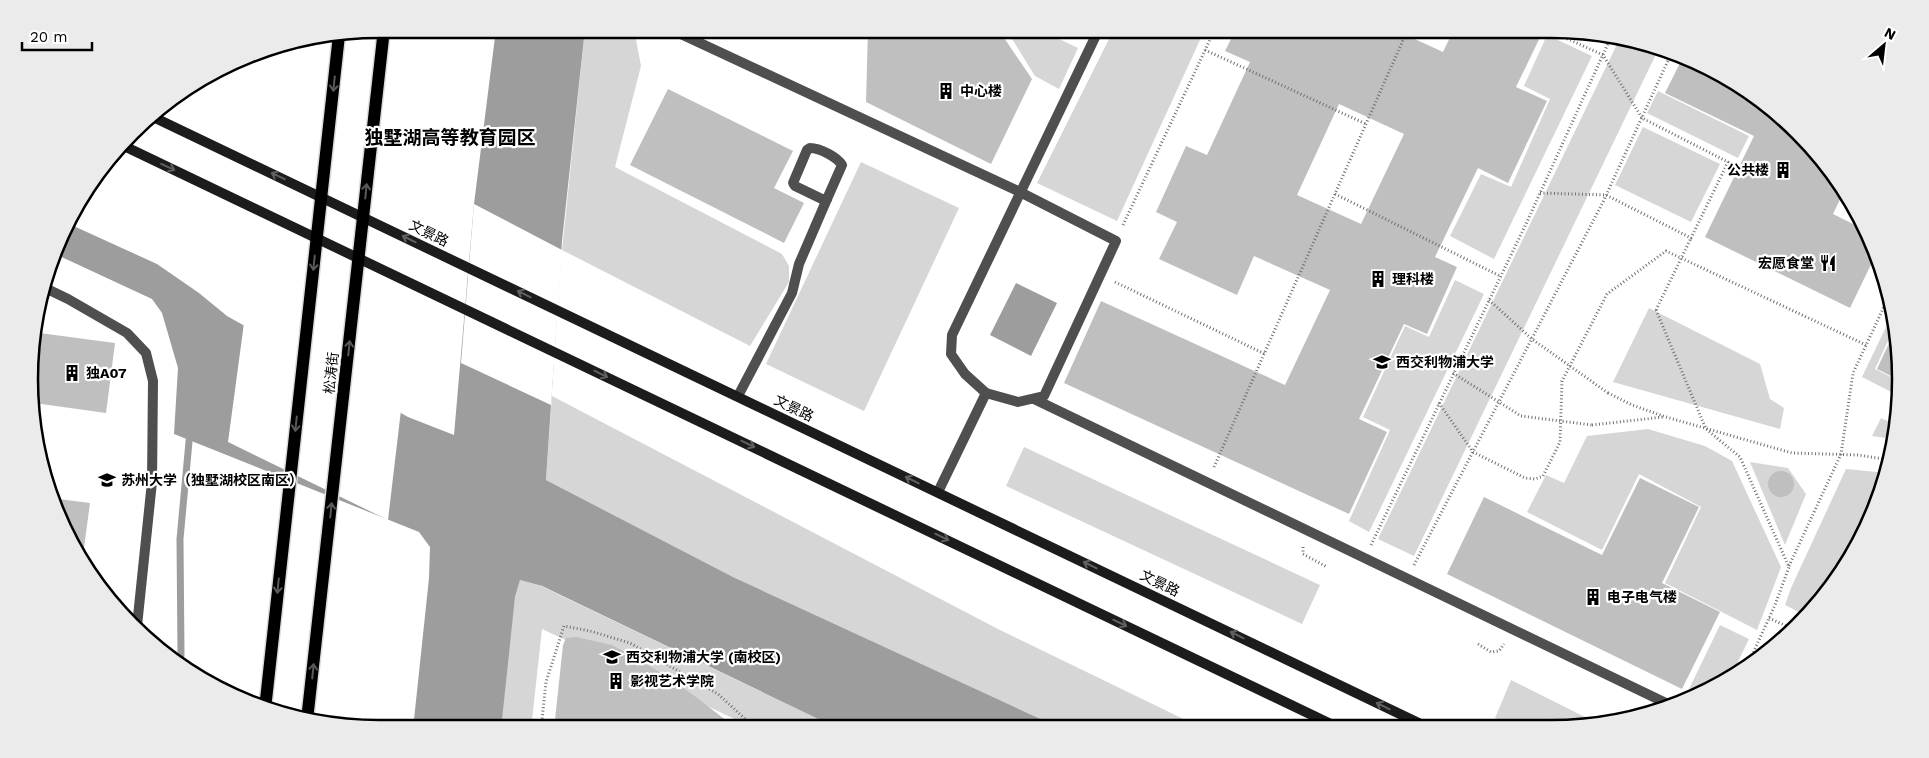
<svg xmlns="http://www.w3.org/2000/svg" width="1929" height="758" font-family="'Work Sans','Noto Sans SC',sans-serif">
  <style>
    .green { fill: #d6d6d6 }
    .water { fill: #9d9d9d }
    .pier { fill: #fff }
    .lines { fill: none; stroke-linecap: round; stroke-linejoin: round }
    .stream { stroke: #9d9d9d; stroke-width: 7 }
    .building { fill: #bfbfbf; fill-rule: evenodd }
    .primary-casing { stroke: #dbdbdb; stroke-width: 15 }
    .path { stroke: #717171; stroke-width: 3; stroke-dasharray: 1 2.5; stroke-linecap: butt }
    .service { stroke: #4f4f4f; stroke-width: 10 }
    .secondary { stroke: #1c1c1c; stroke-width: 10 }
    .primary { stroke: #000; stroke-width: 12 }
    .path-bridge { stroke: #717171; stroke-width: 3; stroke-dasharray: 1 2.5; stroke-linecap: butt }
    .oneway { stroke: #595959 }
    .oneway2 { stroke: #606060 }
    .labels { text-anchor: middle; stroke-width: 4.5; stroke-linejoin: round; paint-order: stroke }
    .poi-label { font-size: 14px; font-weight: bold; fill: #000; stroke: #fff; text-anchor: start }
    .street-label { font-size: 14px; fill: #000; stroke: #fff }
    .district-label { font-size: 19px; font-weight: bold; fill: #000; stroke: #fff }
    .rim { fill: none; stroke: #000; stroke-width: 2.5 }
  </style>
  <rect width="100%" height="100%" fill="#fff"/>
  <g class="green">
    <polygon points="585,29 634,29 641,66 615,167 782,254 789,266 789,282 750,346 562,250"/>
    <polygon points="1006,29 1038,29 1078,48 1059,89 1035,76"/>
    <polygon points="1114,29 1205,29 1117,221 1037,183"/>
    <polygon points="1547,35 1592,56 1494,259 1450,236 1481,174 1511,187 1550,99 1524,86"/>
    <polygon points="1620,38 1641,41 1659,48 1414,556 1378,539"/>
    <polygon points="1658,91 1749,136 1738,158 1647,113"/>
    <polygon points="1643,127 1720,164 1691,222 1615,185"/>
    <polygon points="861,162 959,208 864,411 766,364"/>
    <polygon points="1455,280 1484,294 1369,532 1349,521 1390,430 1363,417 1405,326 1429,337"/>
    <polygon points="1649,308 1760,364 1770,399 1784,408 1780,429 1613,382"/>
    <polygon points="1886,327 1893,330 1875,369 1899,381 1899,396 1862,377"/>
    <polygon points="552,396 998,629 1200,727 1060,728 733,577 546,480"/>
    <polygon points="1881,418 1896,425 1893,439 1872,436"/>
    <polygon points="1648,429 1705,446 1732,461 1781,567 1757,630 1665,583 1701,507 1639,474 1602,550 1527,512 1546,475 1564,483 1587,436"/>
    <polygon points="1024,447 1320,585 1302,624 1006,486"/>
    <polygon points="1750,462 1788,468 1806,494 1785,545"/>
    <polygon points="1846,469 1887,473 1883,482 1880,482 1849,547 1852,549 1841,573 1805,615 1785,605 1791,588"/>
    <polygon points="520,580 541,586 837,728 754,728 542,629 531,729 499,729 515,597"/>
    <polygon points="1720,625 1749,639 1731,676 1700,695 1689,689"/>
    <polygon points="1511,680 1601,725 1596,726 1513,726 1495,718"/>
  </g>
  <g class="water">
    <polygon points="496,29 585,29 562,241 546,480 733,577 1060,728 837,728 542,586 520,580 515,597 501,729 413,729 429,578 430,547 419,532 174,434 178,368 162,313 152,299 53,253 67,223 157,264 199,293 227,316 408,417 454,435 474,204"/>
    <polygon points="1016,283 1057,303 1031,356 990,335"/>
  </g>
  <g class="pier">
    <polygon points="474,204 562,250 551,405 461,363"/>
    <polygon points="244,323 401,410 388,520 228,442"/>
  </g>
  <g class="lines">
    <polyline class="stream" points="179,665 181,655 180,539 190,431"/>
  </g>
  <g class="building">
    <polygon points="868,29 998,29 1032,79 991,164 866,102"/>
    <path d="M1236 29H1393L1443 52 1454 29H1544L1516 87 1547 101 1508 183 1478 168 1435 257 1457 267 1427 334 1404 324 1359 419 1387 432 1349 514 1064 383 1101 301 1285 385 1330 290 1254 256 1237 295 1159 259 1177 222 1156 212 1186 146 1207 155 1250 62 1225 51ZM1339 104 1404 134 1361 224 1297 195Z"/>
    <polygon points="1683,57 1705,65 1763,101 1814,148 1844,191 1833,214 1865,230 1876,254 1850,308 1705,237 1754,136 1665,93"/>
    <polygon points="668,89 793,151 774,188 804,203 784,243 630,165"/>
    <polygon points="1896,328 1897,334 1899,380 1877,369"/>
    <polygon points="32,332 115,343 106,413 34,403"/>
    <circle cx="1781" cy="484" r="13"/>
    <polygon points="1640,478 1699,507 1662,583 1720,612 1682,689 1447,574 1484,497 1602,555"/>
    <polygon points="51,498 90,503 82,563 55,513"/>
    <polygon points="576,637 612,645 653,668 692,694 736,728 554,729 563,645 566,638"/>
  </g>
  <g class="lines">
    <g class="primary-casing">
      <g id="primary">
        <polyline points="265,709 339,35"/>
        <polyline points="307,720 384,29"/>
      </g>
    </g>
    <g class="path">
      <polyline points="1205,50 1366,124"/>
      <polyline points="1540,193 1606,195 1691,238 1728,162 1642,118 1603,55 1546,29"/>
      <polyline points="1335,194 1500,276"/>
      <polyline points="1123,225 1215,29"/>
      <polyline points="1115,282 1265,354"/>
      <polyline points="1489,300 1532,339 1553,354"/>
      <polyline points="1656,310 1706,429 1740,457 1789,567 1775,605 1748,664"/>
      <polyline points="1453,373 1521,416"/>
      <polyline points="1608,393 1632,405 1666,417 1792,453 1858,455 1890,460"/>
      <polyline points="1439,403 1473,452 1525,478 1535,479 1543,476 1560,442 1562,381 1607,294 1666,251 1866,345"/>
      <polyline points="1592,425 1663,417"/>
      <polyline points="1214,467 1408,29"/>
      <polyline points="1371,545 1526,224 1611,37"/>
      <polyline points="1303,547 1303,554 1327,567"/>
      <polyline points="1414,565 1603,202 1672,52"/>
      <polyline points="1789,566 1841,454 1853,373 1889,296"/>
      <polyline points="1769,618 1793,629"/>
      <polyline points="1478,644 1491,652 1499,651 1504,644"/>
      <polyline points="541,729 546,682 564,626 590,631 630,643 718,694 755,728"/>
    </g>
    <g class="service">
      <polyline points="670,29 1020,192 1116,241 1044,396 1018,402 986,393"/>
      <path d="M810 148C820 148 837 157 842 165L827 199 824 200 795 186 793 183 807 150Z"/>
      <polyline points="43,287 68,299 127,333 146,353 153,381 152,482 137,626"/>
      <polyline points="738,396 792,293 799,264 827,199"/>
      <polyline points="1034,399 1668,704"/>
      <polyline points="938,492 986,393 965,374 951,354 952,335 1099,29"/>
    </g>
    <g class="secondary">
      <polyline points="149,115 1427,727"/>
      <polyline points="124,146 1337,727"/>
    </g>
    <use href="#primary" class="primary"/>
    <g class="path-bridge">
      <polyline points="1656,310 1691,238"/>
      <polyline points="1553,354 1608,393"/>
      <polyline points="1521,416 1592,425"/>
    </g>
  </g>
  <defs><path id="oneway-shaft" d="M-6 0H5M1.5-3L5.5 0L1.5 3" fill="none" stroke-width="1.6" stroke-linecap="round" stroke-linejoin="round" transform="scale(1.25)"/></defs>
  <g class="oneway">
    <use href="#oneway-shaft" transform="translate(334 84) rotate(96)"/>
    <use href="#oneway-shaft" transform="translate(366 191) rotate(-84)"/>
    <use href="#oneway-shaft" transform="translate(314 263) rotate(96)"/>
    <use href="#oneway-shaft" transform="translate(349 348) rotate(-84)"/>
    <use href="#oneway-shaft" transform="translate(296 424) rotate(96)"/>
    <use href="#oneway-shaft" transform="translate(331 510) rotate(-84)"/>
    <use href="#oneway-shaft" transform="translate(278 586) rotate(96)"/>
    <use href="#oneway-shaft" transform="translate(313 671) rotate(-84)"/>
  </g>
  <g class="oneway2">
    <use href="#oneway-shaft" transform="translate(168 167) rotate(25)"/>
    <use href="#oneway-shaft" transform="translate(278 176) rotate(-155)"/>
    <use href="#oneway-shaft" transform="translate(409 239) rotate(-154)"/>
    <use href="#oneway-shaft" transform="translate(524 294) rotate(-154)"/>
    <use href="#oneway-shaft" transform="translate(601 374) rotate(26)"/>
    <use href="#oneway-shaft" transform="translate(748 444) rotate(26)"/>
    <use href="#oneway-shaft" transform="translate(912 480) rotate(-154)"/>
    <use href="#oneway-shaft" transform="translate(942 537) rotate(26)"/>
    <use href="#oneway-shaft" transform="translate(1090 565) rotate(-154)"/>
    <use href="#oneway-shaft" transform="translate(1120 623) rotate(26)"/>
    <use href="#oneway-shaft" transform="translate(1237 635) rotate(-154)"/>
    <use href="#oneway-shaft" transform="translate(1383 706) rotate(-154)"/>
  </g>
  <defs>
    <g id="building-bare" transform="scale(1.35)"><path d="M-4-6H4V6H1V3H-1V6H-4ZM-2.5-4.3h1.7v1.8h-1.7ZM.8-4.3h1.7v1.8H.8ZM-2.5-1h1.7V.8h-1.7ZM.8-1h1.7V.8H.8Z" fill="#000" stroke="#fff" stroke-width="2.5" paint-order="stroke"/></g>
    <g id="restaurant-bare" transform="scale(1.35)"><path d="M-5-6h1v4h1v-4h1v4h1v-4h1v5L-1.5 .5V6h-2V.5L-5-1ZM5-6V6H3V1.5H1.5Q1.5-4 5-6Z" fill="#000" stroke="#fff" stroke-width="2.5" paint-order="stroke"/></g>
    <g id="university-bare" transform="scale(1.35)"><path d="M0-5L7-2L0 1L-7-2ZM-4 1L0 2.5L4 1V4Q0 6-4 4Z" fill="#000" stroke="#fff" stroke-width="2.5" paint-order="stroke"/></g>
  </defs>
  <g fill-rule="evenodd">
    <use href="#building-bare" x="946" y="91"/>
    <use href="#building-bare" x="1783" y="170"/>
    <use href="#restaurant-bare" x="1828" y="263"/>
    <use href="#building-bare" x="1378" y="279"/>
    <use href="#university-bare" x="1382" y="362"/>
    <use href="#building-bare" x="72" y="373"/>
    <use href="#university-bare" x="107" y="480"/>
    <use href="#building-bare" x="1593" y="597"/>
    <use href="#university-bare" x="612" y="657"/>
    <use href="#building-bare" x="616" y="681"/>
  </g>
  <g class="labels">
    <g class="poi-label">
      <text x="960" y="96">中心楼</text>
      <text x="1769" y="175" text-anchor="end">公共楼</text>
      <text x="1814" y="268" text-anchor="end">宏愿食堂</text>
      <text x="1392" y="284">理科楼</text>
      <text x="1396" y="367">西交利物浦大学</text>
      <text x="86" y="378">独A07</text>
      <text x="121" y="485">苏州大学（独墅湖校区南区）</text>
      <text x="1607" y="602">电子电气楼</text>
      <text x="626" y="662">西交利物浦大学 (南校区)</text>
      <text x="630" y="686">影视艺术学院</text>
    </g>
    <g class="street-label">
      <text transform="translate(429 233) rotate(26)" y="5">文景路</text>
      <text transform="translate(331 373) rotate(-84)" y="5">松涛街</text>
      <text transform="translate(794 408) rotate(26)" y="5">文景路</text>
      <text transform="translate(1160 583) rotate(26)" y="5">文景路</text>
    </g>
    <g class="district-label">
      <text x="450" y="144">独墅湖高等教育园区</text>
    </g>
  </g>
  <path d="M0 0H1929V758H0ZM379 38H1551A341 341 0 0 1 1892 379V379A341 341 0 0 1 1551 720H379A341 341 0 0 1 38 379V379A341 341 0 0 1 379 38Z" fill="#ebebeb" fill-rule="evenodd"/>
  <path class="rim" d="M379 38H1551A341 341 0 0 1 1892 379V379A341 341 0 0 1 1551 720H379A341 341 0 0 1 38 379V379A341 341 0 0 1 379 38Z"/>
  <g transform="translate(1884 45) rotate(28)" stroke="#ffffff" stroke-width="4" paint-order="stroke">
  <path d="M0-4L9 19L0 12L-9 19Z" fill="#000000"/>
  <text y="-8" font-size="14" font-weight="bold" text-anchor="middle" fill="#000000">N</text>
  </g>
  <path d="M22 42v8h70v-8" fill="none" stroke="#000000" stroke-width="2.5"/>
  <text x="30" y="42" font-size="15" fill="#000000" stroke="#ffffff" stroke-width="4" paint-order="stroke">20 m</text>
</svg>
